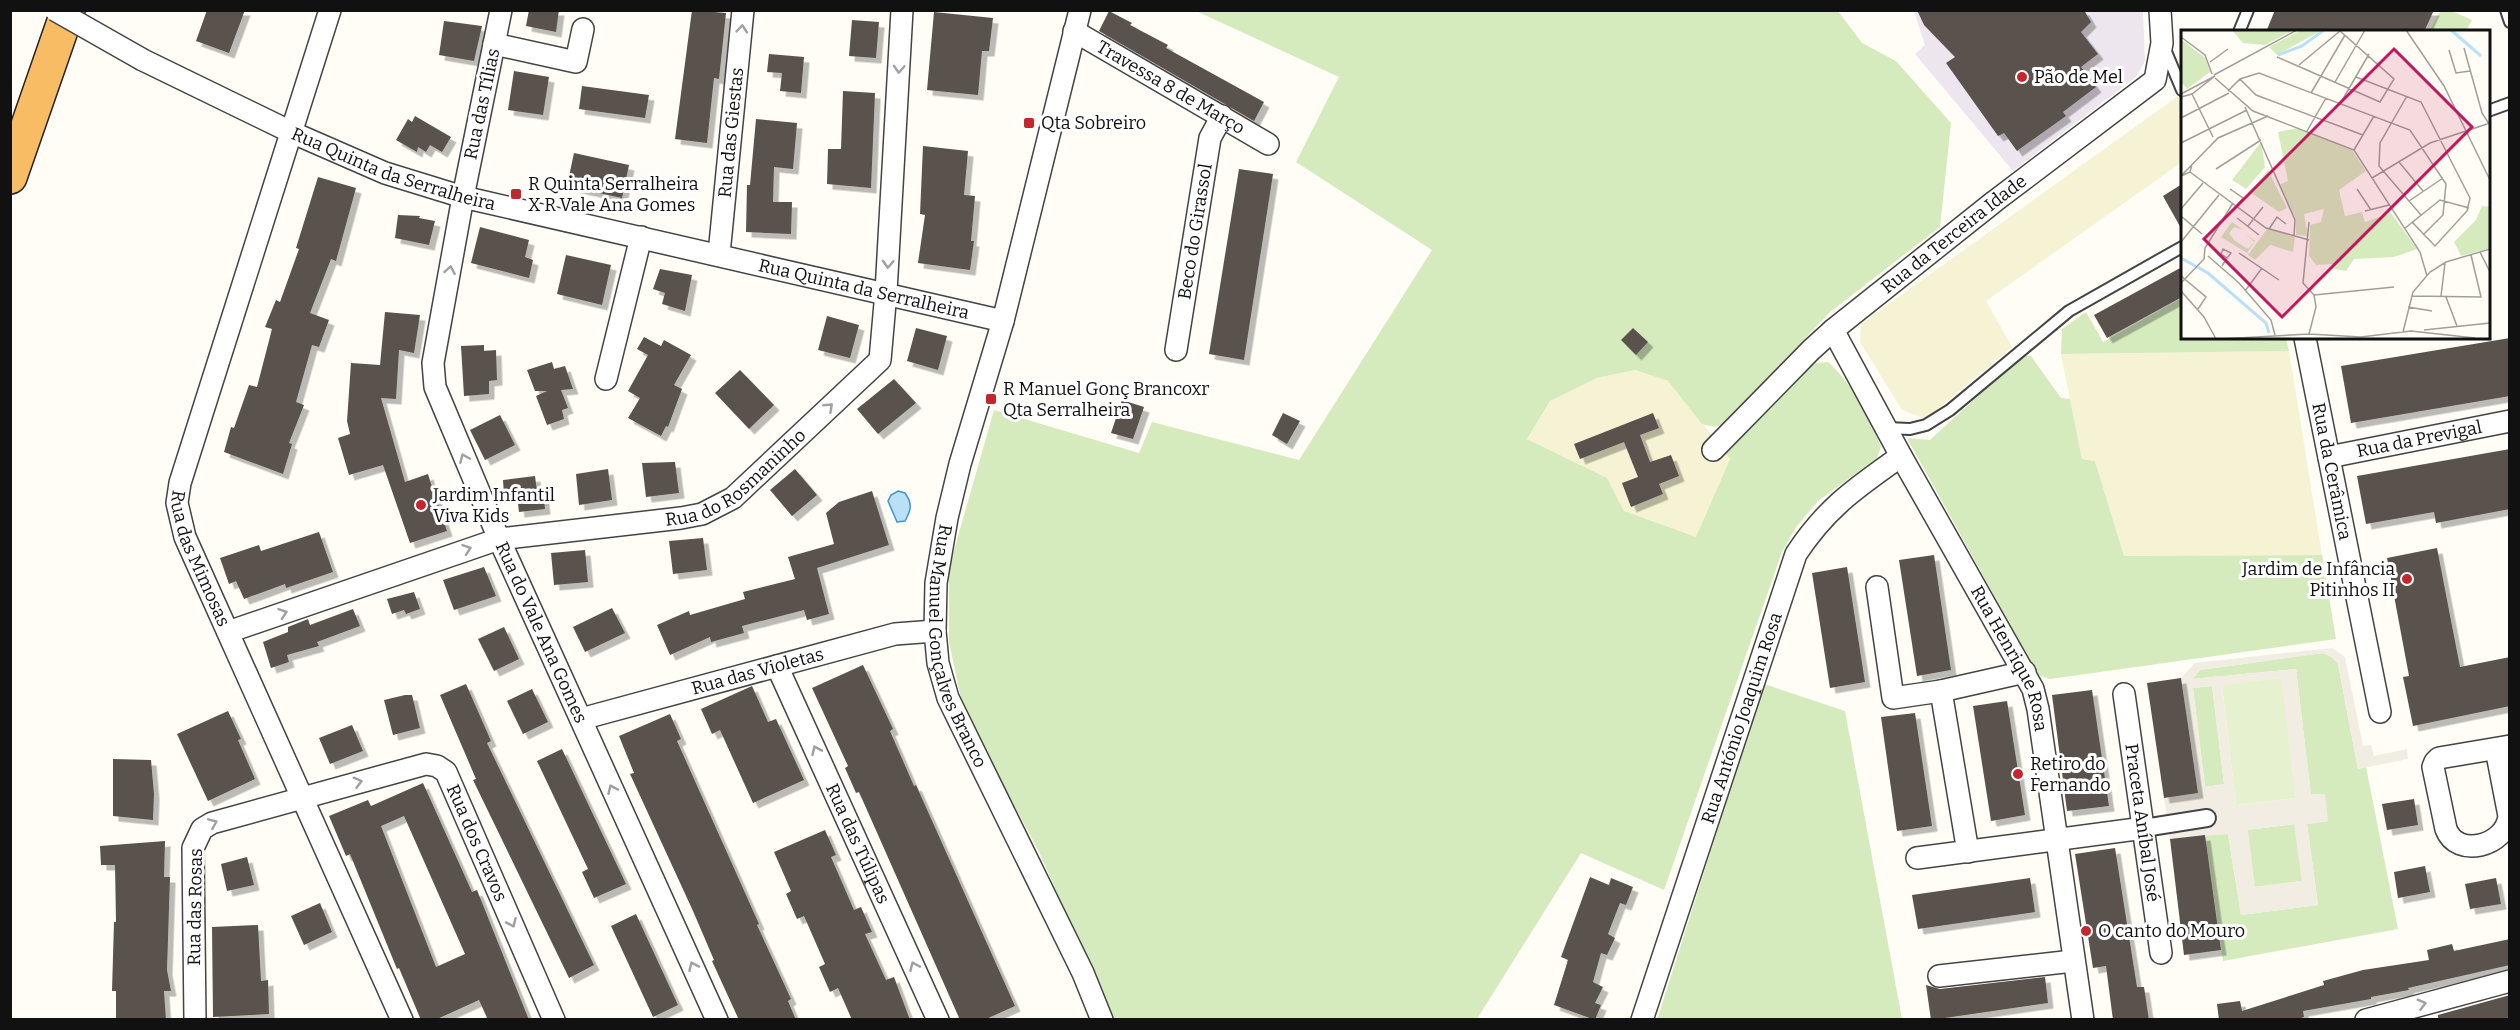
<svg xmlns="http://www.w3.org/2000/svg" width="2520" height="1030" font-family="Bitter,serif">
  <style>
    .industrial { fill: #eee6ef }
    .farmland { fill: #f6f3d4 }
    .green { fill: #d5ebbd }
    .pitch { fill: #e6f2cf }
    .plaza { fill: #f1ede2; fill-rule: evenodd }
    .water { fill: #b9e0f7; stroke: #3f96cf; stroke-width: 1.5 }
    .building { fill: #5a524d; fill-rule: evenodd; filter: url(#shadow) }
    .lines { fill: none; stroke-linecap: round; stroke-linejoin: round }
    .service-casing { stroke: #444; stroke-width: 14 }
    .pedestrian-casing { stroke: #444; stroke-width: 20 }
    .minor-casing { stroke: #444; stroke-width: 24 }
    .trunk-casing { stroke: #222; stroke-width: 36 }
    .service { stroke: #fff; stroke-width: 10 }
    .pedestrian { stroke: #fff; stroke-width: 16 }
    .minor { stroke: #fff; stroke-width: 21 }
    .trunk { stroke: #f7bc64; stroke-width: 33 }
    .minor-bridge-casing { stroke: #444; stroke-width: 24; stroke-linecap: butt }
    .minor-bridge { stroke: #fff; stroke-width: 21 }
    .oneway { stroke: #a0a0a0 }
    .poi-dot { fill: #c4262e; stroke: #fff; stroke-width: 2 }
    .labels { text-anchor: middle; stroke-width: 6; stroke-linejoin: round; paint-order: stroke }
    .poi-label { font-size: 18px; fill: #111; stroke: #fff; text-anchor: start }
    .street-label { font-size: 18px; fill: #111; stroke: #fff }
    .inset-river { fill: none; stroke: #b9e0f7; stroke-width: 3 }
    .inset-road { fill: none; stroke: #a09f9a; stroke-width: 1.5 }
    .view { fill: #c2185b; fill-opacity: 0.15; stroke: #c2185b; stroke-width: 3 }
    .inset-edge { fill: none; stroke: #111; stroke-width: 3 }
  </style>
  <defs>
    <filter id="shadow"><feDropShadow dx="5.5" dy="5.5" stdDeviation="0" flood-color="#0004"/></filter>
  </defs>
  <rect width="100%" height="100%" fill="#fffdf5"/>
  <polygon class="industrial" points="1914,11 2143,11 2145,61 2136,77 2013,171 1915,54 1925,45"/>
  <g class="farmland">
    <polygon points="2178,96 2182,107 2182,162 1986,301 2012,347 1926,419 1902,410 1860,342 1861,324"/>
    <polygon points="2289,351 2322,555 2124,556 2095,461 2082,459 2061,354"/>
    <polygon points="1635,370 1668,381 1730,458 1697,538 1624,511 1607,478 1527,439 1550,401 1597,378"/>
  </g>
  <g class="green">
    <path d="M1196 11H1838L1862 43 1896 61 1951 123 1940 227 1830 312 1724 424 1715 427 1702 424 1668 381 1635 370 1597 378 1550 401 1527 439 1607 478 1624 511 1696 537 1730 459 1725 452 1804 371 1816 363 1828 362C1852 383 1869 417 1881 447L1877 458 1818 501 1797 526 1782 552 1664 890 1581 853 1477 1019H1113L1039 852 963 708 949 642V568L994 410 1139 453 1152 422 1299 460 1432 250 1296 162 1339 77Z"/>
    <polygon points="2440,11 2452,11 2472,20 2466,31 2430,31"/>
    <polygon points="2182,298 2182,338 2286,338 2289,351 2061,354 2062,329 2086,312 2103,342"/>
    <polygon points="2022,356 2031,356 2061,398 2070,399 2082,459 2095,461 2124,556 2322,555 2336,639 2050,679 2038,675 1907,438 1930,440"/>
    <polygon points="2323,653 2332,657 2338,664 2358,769 2366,767 2398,929 2223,961 2205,835 2228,834 2241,915 2318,905 2307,824 2328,821 2311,795 2296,669 2192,679 2200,670"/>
    <polygon points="1764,684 1845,711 1902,1019 1657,1020"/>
    <polygon points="2212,686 2224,784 2205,787 2193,688"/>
    <polygon points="2295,824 2302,881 2254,887 2247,830"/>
  </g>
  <polygon class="pitch" points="2282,678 2296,798 2236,805 2222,684"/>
  <path class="plaza" d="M2332 648 2345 657 2363 746 2371 745 2374 756 2407 749 2408 759 2358 769 2338 664 2332 657 2324 653 2200 670 2192 679 2296 669 2311 794H2325L2328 821 2307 824 2318 905 2241 915 2228 834 2170 839 2164 798 2198 793 2181 678 2195 663ZM2281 678 2296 798 2236 805 2222 685ZM2212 686 2224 784 2205 787 2193 688ZM2294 824 2302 881 2255 887 2248 830Z"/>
  <path class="water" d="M898 491 905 493C913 504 911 510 905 521L897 522 888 501 891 495Z"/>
  <g class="building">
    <polygon points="207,10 245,10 229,53 196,41"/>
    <polygon points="529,10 559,10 556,32 526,26"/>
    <polygon points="692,10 726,13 719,79 714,78 707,143 675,139"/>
    <polygon points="1917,10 2084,10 2091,22 2081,32 2098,54 2081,67 2096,87 2063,112 2066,116 2017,151 2004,133 1998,136 1946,63 1955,57 1924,25"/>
    <polygon points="2275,10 2434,10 2424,32 2266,32"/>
    <polygon points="1109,11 1132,23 1130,25 1168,45 1166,48 1264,102 1254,121 1099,31"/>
    <polygon points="934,12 993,18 989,51 982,51 978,95 927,90"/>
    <polygon points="852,20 879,22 876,58 849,56"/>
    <polygon points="444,21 482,26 474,61 439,55"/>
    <polygon points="769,54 804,57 801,93 780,91 782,73 767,72"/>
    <polygon points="514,71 549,77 543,115 508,110"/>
    <polygon points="582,86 649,95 645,118 579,109"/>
    <polygon points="843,91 875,93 871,188 827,184 828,149 841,149"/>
    <polygon points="415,116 451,137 442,152 430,145 426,152 418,147 417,152 396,140 408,119 412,122"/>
    <polygon points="756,119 797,123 793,169 774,167 773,202 792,202 791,234 746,232 747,185 750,185"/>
    <polygon points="923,146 968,151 964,195 975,196 971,241 974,241 970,270 918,263 925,215 920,214"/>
    <polygon points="574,153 629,165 622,198 567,186"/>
    <polygon points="1239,169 1273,174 1244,360 1209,354"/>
    <polygon points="318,177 356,188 336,261 331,259 310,313 329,320 319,347 312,345 296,402 304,405 289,443 292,444 283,474 224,452 231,427 234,428 249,385 257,387 272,329 265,327 276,300 280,302 299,249 296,248"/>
    <polygon points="2182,184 2182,230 2163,196"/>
    <polygon points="398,215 420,216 419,218 435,221 429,245 395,238"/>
    <polygon points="480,227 529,240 525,257 533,260 529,278 471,263"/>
    <polygon points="566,255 611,265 602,305 557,294"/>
    <polygon points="2182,267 2182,297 2107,338 2094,315"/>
    <polygon points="660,269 692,275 685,311 662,304 665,293 653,289"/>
    <polygon points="385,312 420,315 414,353 399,350 396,399 381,398 405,482 428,474 432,487 430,488 433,488 447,531 410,543 383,465 349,475 338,438 350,434 347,421 351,363 380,365"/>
    <polygon points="827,316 859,325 850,358 818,350"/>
    <polygon points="916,328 947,336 938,370 907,361"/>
    <polygon points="1633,328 1648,342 1636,355 1621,340"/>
    <polygon points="644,337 661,346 664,340 691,355 674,385 682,389 668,427 666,426 661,436 628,418 640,398 628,391 648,355 637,349"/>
    <polygon points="2510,338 2510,396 2351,423 2341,366"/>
    <polygon points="484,345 484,351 496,350 497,380 489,381 489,394 464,396 461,346"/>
    <polygon points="552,362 554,369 565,366 573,389 561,390 568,408 562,410 564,419 547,425 536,396 547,391 535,391 527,370"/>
    <polygon points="740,370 774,405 749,429 715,393"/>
    <polygon points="894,379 916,403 878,434 857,409"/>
    <polygon points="1122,400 1144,407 1133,439 1111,433"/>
    <polygon points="1283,413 1300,421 1287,444 1272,435"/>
    <polygon points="1653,413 1659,428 1640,435 1650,462 1671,455 1679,476 1659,484 1663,494 1631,507 1622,483 1638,477 1624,442 1580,459 1574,444"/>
    <polygon points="500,415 515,445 485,460 470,430"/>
    <polygon points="2510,449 2510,509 2436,523 2434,512 2366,524 2357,476"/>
    <polygon points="675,462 679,493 646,497 642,463"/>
    <polygon points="608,469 612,500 579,505 576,474"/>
    <polygon points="795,469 817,495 792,516 770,490"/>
    <polygon points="535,476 537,491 543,490 545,509 519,512 517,494 504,495 503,480"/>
    <polygon points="872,491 889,545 817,568 829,614 807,620 804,610 742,626 744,633 711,642 710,637 670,655 657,625 689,611 690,615 745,599 743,592 795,579 788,557 834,544 826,513 839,502"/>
    <polygon points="319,532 333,572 286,588 285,584 244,599 236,581 229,584 220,558 259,545 261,551"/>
    <polygon points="703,538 707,570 673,574 669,541"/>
    <polygon points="2437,548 2460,667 2510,657 2510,706 2413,726 2403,677 2409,676 2387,558"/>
    <polygon points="585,550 588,582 554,585 551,553"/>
    <polygon points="1934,555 1951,670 1917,676 1899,560"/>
    <polygon points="484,567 496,596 454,610 443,580"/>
    <polygon points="1847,567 1865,682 1830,688 1812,573"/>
    <polygon points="414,592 420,609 406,614 404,610 392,614 387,599"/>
    <polygon points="612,608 625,633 585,652 573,627"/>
    <polygon points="353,609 360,626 317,642 319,646 287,655 289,662 271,668 263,642 288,632 288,627 308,619 310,625"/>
    <polygon points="504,627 519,659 494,671 478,639"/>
    <polygon points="863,665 893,729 890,731 914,786 916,785 1015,1006 984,1020 960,1020 859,792 856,793 845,768 848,766 812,688"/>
    <polygon points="2181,678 2198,793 2164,798 2147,683"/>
    <polygon points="466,684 491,741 487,743 594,965 569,978 473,780 476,779 440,695"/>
    <polygon points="752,686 768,722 776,719 804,780 753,803 720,730 712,734 701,709"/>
    <polygon points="532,689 548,722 523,734 507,701"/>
    <polygon points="2092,690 2109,806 2067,811 2052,695"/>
    <polygon points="405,695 412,695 420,728 393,735 384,700"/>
    <polygon points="2007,701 2025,815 1991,821 1973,706"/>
    <polygon points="228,711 241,739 238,740 255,779 208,801 177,734"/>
    <polygon points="1915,713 1932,826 1897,831 1881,717"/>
    <polygon points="670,714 681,739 677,741 759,924 757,925 791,999 788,1001 796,1020 739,1020 712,961 714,960 693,911 630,774 634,773 619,736"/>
    <polygon points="352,725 363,751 330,764 319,738"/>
    <polygon points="562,749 626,884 594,898 582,872 588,869 537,761"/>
    <polygon points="113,759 151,760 154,794 153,820 113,816"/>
    <path d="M423 783 472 892 477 890 529 1020H488L479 1000 435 1020H421L399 968 397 969 350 854 346 856 329 816 368 800 371 806ZM404 816 465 954 436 967 381 826Z"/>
    <polygon points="2414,799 2418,825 2387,830 2382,804"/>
    <polygon points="825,830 836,855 831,857 854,910 861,907 872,932 865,934 886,980 894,977 910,1020 852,1020 838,988 830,992 819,967 825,964 804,916 797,919 786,894 791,891 774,852"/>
    <polygon points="2205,835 2221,950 2184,955 2170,839"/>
    <polygon points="165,841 164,877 170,877 167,970 171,991 164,991 166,1020 116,1020 116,991 112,991 114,922 116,922 115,865 101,865 100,846"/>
    <polygon points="2115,848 2137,987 2144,987 2149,1020 2113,1020 2106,966 2093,968 2075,854"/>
    <polygon points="247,857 254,885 227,891 221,864"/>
    <polygon points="2425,866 2430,892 2398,898 2394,872"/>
    <polygon points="1590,877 1609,885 1611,878 1633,887 1626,905 1620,903 1608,934 1615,938 1607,955 1601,953 1593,982 1603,987 1595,1003 1601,1005 1595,1020 1554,1005 1568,960 1561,957"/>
    <polygon points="2030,878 2035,912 1918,929 1912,895"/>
    <polygon points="2496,878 2501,904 2470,909 2465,884"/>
    <polygon points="320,903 332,932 304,945 291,916"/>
    <polygon points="636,914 678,1005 653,1017 611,926"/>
    <polygon points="258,925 261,981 268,980 269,1014 213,1017 212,927"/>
    <polygon points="2510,939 2510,965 2408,988 2409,990 2371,997 2371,999 2303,1011 2304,1017 2295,1020 2219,1020 2217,1004 2240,1001 2242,1011 2324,985 2323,981 2363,970 2429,960 2427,950 2452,944 2454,951"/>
    <polygon points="2045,977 2048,1003 1931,1020 1926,985 1940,989"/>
    <polygon points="2510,995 2510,1017 2500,1020 2438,1020 2438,1015"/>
  </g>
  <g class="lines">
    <g class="service-casing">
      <g id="service">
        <polyline points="2506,10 2510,22"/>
        <polyline points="2239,32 2248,10"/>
        <polyline points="2164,47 2182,90"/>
        <polyline points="2488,111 2510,103"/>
        <polyline points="1886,428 1910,429 1926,425 1950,410 2069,311 2182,247"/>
      </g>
    </g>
    <g class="pedestrian-casing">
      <polyline id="pedestrian" points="2144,828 2207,818"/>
    </g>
    <g class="minor-casing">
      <g id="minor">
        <path id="s1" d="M330 10 180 483 177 503 185 537 402 1020"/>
        <path id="s2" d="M501 10 463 197 433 363 435 387 499 539 717 1020"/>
        <path id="s3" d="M1080 10 1003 321 960 464 947 518 936 583 935 631 938 663 948 698 1083 973 1102 1020"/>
        <path id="s4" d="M1074 31 1268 144"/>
        <polyline points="494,44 576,62 583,29"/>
        <path id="s5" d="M143 60 291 132 385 173 463 197 1003 321"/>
        <path id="s6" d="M719 254 743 10"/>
        <path id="s7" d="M1833 330 1901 456 2033 689 2038 709 2083 1020"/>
        <path id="s8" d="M2305 338 2380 712"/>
        <path id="s9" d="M1176 350 1210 138 1222 116"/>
        <polyline points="606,379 641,237"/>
        <path id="s10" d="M1713 450 1811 350 1833 330 1995 201 2155 80 2162 43 2160 10"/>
        <path id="s11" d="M2329 457 2510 421"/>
        <polyline points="1877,587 1893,698 1941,691 2025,672"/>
        <path id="s12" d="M228 632 499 539 681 518 702 514 733 498 880 360 886 292 902 10"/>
        <path id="s13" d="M777 666 938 1020"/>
        <polyline points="1941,691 1968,852"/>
        <path id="s14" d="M2124 694 2161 953"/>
        <path id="s15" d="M581 719 895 634 935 631"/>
        <path d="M2496 749 2509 816C2506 846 2457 859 2446 829L2433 767 2435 762 2439 758 2510 746"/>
        <polyline points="1917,858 2144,828"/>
        <polyline points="1939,976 2073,961"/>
        <path id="s16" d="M195 1020 193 848 202 829 212 823 426 764 437 766 446 772 554 1020"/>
        <path id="s17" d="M1642 1020 1796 554C1827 507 1856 488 1901 456"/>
        <polyline points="2366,1020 2510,981"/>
      </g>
    </g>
    <g class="trunk-casing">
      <polyline id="trunk" points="10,177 68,10"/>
    </g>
    <use href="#service" class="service"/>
    <use href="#pedestrian" class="pedestrian"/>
    <use href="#minor" class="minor"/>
    <use href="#trunk" class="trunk"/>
    <g class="minor-bridge-casing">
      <polyline id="minor-bridge" points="55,10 143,60"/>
    </g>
    <use href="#minor-bridge" class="minor-bridge"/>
  </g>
  <defs><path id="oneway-chevron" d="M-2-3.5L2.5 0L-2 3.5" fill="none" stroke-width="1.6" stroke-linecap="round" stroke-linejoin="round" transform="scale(1.5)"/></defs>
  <g class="oneway">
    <use href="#oneway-chevron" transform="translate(742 29) rotate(-85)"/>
    <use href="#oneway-chevron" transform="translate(899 69) rotate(93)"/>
    <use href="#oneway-chevron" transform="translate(888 264) rotate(93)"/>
    <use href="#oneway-chevron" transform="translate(450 270) rotate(-80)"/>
    <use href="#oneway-chevron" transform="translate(829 407) rotate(-43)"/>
    <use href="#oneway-chevron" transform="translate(464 458) rotate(-113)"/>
    <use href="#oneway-chevron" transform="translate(467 549) rotate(-19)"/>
    <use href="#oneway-chevron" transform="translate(283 613) rotate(-19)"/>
    <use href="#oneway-chevron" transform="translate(816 750) rotate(-114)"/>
    <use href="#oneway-chevron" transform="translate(358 782) rotate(-15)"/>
    <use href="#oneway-chevron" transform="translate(612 789) rotate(-114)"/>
    <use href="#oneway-chevron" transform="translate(213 823) rotate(-23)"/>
    <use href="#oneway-chevron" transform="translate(512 923) rotate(66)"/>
    <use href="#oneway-chevron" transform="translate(693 966) rotate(-114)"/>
    <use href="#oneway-chevron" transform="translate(914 966) rotate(-114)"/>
    <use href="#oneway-chevron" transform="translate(2422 1004) rotate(-15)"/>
  </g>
  <g class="poi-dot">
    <circle cx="2022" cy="77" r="6"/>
    <rect x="1023" y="117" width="12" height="12" rx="3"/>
    <rect x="510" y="188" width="12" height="12" rx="3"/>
    <rect x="985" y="393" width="12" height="12" rx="3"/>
    <circle cx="421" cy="505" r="6"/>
    <circle cx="2407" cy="579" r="6"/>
    <circle cx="2018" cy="774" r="6"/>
    <circle cx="2086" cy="931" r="6"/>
  </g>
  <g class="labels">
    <g class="poi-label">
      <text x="2034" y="83">Pão de Mel</text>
      <text x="1041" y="129">Qta Sobreiro</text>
      <text x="528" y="190">R Quinta Serralheira<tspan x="528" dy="21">X R Vale Ana Gomes</tspan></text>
      <text x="1003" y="395">R Manuel Gonç Brancoxr<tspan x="1003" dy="21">Qta Serralheira</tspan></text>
      <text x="433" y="501">Jardim Infantil<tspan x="433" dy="21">Viva Kids</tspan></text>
      <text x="2395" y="575" text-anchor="end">Jardim de Infância<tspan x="2395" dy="21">Pitinhos II</tspan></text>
      <text x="2030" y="770">Retiro do<tspan x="2030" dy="21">Fernando</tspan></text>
      <text x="2098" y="937">O canto do Mouro</text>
    </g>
    <g class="street-label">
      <text dy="6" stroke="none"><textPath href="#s4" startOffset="112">Travessa 8 de Março</textPath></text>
      <text transform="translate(482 104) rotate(-78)" y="6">Rua das Tílias</text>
      <text dy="6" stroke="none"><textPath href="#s6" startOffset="122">Rua das Giestas</textPath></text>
      <text dy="6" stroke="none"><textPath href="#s5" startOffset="274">Rua Quinta da Serralheira</textPath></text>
      <text dy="6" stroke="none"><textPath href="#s9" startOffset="120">Beco do Girassol</textPath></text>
      <text dy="6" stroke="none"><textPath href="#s10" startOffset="324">Rua da Terceira Idade</textPath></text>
      <text dy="6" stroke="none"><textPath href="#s5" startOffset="760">Rua Quinta da Serralheira</textPath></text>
      <text dy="6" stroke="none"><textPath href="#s11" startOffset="92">Rua da Previgal</textPath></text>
      <text dy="6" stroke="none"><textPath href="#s8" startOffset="136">Rua da Cerâmica</textPath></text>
      <text dy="6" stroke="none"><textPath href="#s12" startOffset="538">Rua do Rosmaninho</textPath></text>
      <text dy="6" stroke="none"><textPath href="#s1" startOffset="576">Rua das Mimosas</textPath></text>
      <text dy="6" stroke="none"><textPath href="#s2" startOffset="651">Rua do Vale Ana Gomes</textPath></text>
      <text dy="6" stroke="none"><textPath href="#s3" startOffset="658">Rua Manuel Gonçalves Branco</textPath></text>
      <text dy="6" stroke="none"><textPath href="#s7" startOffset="374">Rua Henrique Rosa</textPath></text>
      <text dy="6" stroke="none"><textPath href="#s15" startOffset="183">Rua das Violetas</textPath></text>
      <text dy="6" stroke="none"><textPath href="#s17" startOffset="318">Rua António Joaquim Rosa</textPath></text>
      <text dy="6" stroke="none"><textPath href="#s14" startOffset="130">Praceta Aníbal José</textPath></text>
      <text dy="6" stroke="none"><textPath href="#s16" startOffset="526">Rua dos Cravos</textPath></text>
      <text dy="6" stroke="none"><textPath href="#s13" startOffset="195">Rua das Túlipas</textPath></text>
      <text transform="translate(195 907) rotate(-89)" y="6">Rua das Rosas</text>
    </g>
  </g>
  <g transform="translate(2181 30)">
    <rect width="309" height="309" fill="#fffdf5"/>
    <path d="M51 0H113L84 15 62 13ZM120 0H141L96 25 88 17ZM0 9 24 28 29 42 6 59 0 52ZM117 98 171 120 185 141 158 160 164 186 181 182 184 192 210 183 236 219 213 227 173 229 165 241 153 239 154 234 135 235 128 226 129 195 140 192 143 179 123 184 127 206 115 205V189L98 155 107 151 97 102ZM80 112 84 137 65 159 51 150ZM87 140 106 178 98 182 69 162ZM301 176 309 177V218L280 226 273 212 295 190ZM51 192 62 200 53 197 48 203 54 211 67 219 73 212 65 204 74 211 66 223 40 207ZM86 199 114 207 112 222 89 215 74 230 67 225Z" fill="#d5ebbd"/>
    <path class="inset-river" d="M270 0 300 26M97 25 121 16 143 0M0 228 27 243 85 293 88 303"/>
    <path class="inset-road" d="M225 0 263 56 309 150M0 7 24 25 31 44M283 18 301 83 308 94M268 20 275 43 289 41M96 27 199 72 213 49 159 1 118 35M29 32 47 19M33 45 116 0M175 47 240 72 289 168 286 181 254 216 231 192M34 48 72 81 173 120 239 222 246 246M59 49 75 65 182 105M154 52 184 0M47 61 59 49 78 43 229 100 265 154 262 185 242 205M130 63 164 5M0 64 34 46 11 64 0 67M11 64 32 107M226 66 199 113 198 136 240 185M159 74 188 24M64 77 114 190 113 206M0 88 48 63M126 101 145 68M0 113 66 80M173 120 193 86M218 132 242 161M35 139 80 110M9 142 85 198 128 210M0 146 37 108 87 86M0 146 9 142 11 134M191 148 249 113 309 93M49 159 62 168 56 176M176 159 190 180M228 171 262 148M0 179 22 153M184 181 208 175M0 186 21 204M56 188 78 205M67 196 82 177M88 199 96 187 105 194M223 199 259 170 288 178M0 212 38 165M299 222 309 242M58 223 98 250M27 226 58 253 90 290 94 305M41 236 46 228 50 223 42 219 40 224 46 228M0 246 25 267 17 279M0 253 23 229 24 218 52 173M0 261 23 287 35 309M64 261 81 238M133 265 213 257M231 266 300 267 290 225M260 266 264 233M265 267 276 296M227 277 251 281M243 300 309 293M222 302 232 262 249 242 265 232 309 219M128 304 135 277 133 265 122 253 128 192M39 309 128 304 180 307 230 301 294 308"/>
    <path class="view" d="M213 19 291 97 101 287 23 209Z"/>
    <rect width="309" height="309" class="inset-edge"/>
  </g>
  <rect width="2520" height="1030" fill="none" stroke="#111111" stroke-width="24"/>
</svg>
